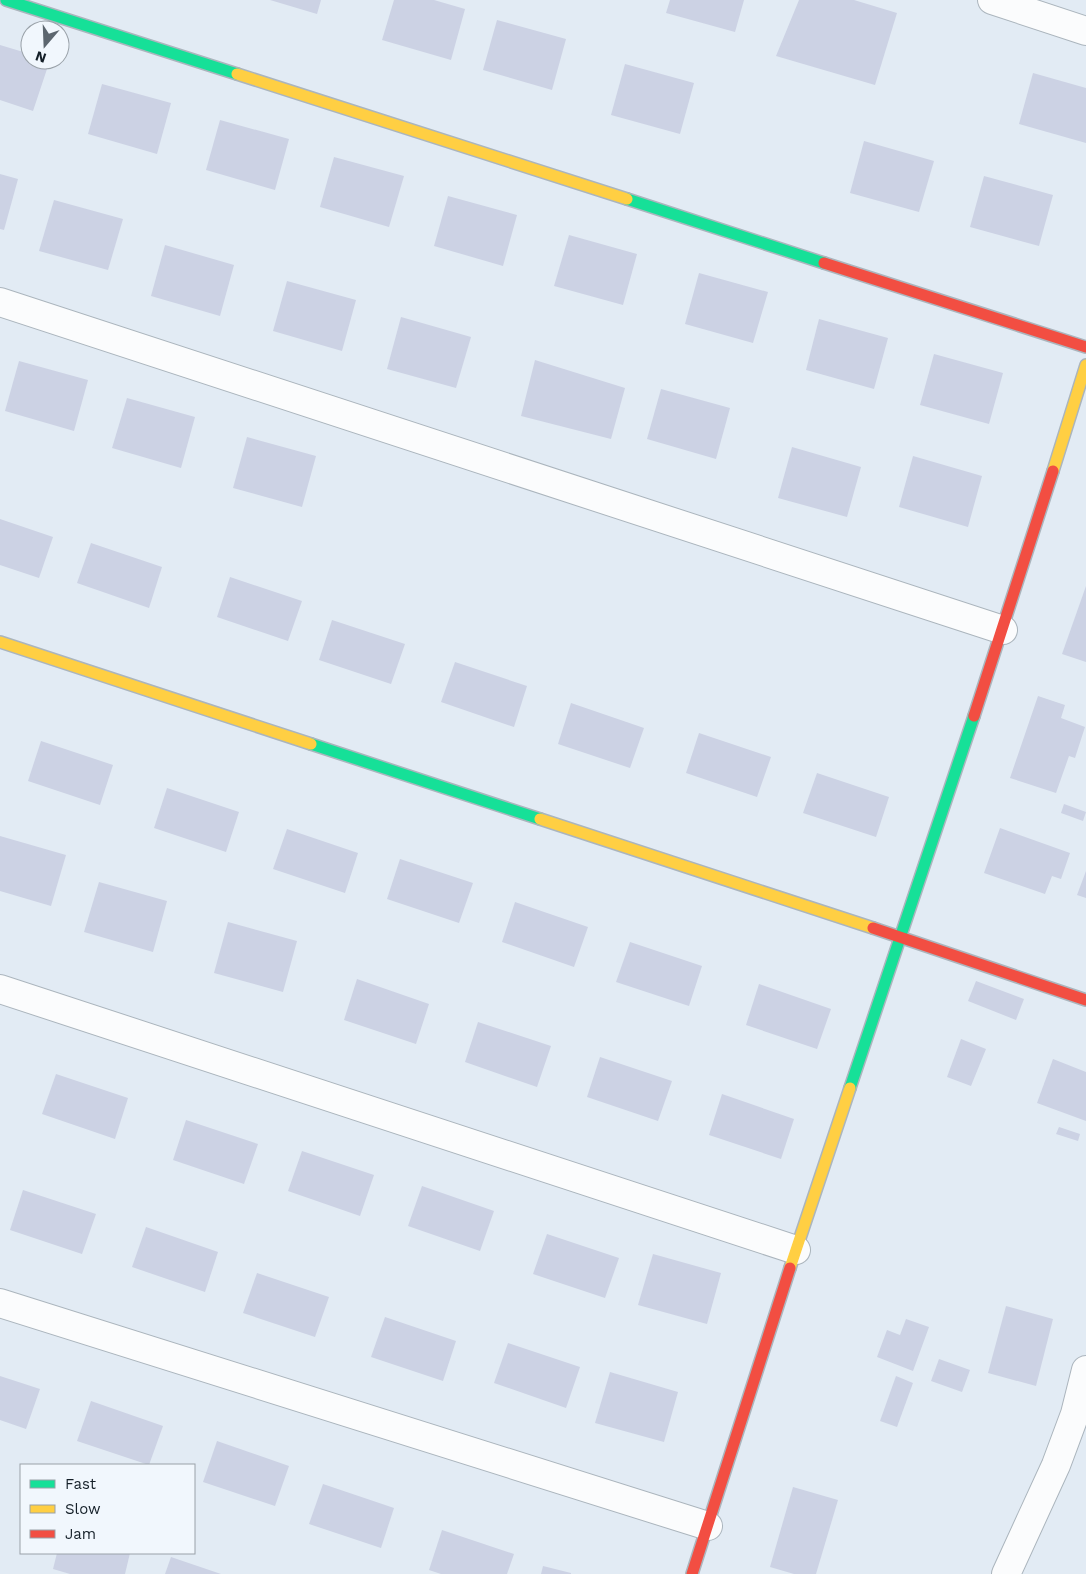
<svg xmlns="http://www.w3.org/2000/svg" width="1086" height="1574" font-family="'Work Sans',sans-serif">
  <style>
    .building { fill: #ccd2e4 }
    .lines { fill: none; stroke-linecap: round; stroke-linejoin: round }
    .street-casing { stroke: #abb5bd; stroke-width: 30 }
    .fast-casing { stroke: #abb5bd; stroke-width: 14 }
    .slow-casing { stroke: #abb5bd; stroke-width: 14 }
    .jam-casing { stroke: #abb5bd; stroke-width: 14 }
    .street { stroke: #fbfcfd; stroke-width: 28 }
    .fast { stroke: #16e098; stroke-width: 11 }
    .slow { stroke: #ffcf43; stroke-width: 11 }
    .jam { stroke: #f24e42; stroke-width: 11 }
  </style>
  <rect width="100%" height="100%" fill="#e2ebf4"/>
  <g class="building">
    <polygon points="270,0 321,0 317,14"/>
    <polygon points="394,0 434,0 465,9 451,60 382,40"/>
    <polygon points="670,0 744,0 735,32 666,13"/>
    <polygon points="799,0 854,0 897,13 875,85 776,56"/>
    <polygon points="497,20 566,39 552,90 483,70"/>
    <polygon points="0,45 30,54 30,60 50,60 33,111 0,100"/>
    <polygon points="625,64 694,83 680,134 611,115"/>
    <polygon points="1033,73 1086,88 1086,143 1019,124"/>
    <polygon points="102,84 171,103 157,154 88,134"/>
    <polygon points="220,120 289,139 275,190 206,170"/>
    <polygon points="864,141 934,161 919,212 850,193"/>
    <polygon points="334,157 404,176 389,227 320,207"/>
    <polygon points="0,174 18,179 4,230 0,229"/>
    <polygon points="984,176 1053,195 1039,246 970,227"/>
    <polygon points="448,196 517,215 503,266 434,246"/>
    <polygon points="54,200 123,219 108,270 39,251"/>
    <polygon points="569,235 637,254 623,305 554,286"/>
    <polygon points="165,245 234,265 220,316 151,296"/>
    <polygon points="699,273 768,292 753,343 685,324"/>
    <polygon points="287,281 356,300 342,351 273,331"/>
    <polygon points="401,317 471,337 456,388 387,369"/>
    <polygon points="819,319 888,338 874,389 806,370"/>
    <polygon points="934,354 1003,373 989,424 920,405"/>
    <polygon points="535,360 625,388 611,439 521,416"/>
    <polygon points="19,361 88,380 74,431 5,411"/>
    <polygon points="661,389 730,408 716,459 647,439"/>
    <polygon points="127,398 195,417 181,468 112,448"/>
    <polygon points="247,437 316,456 302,507 233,488"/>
    <polygon points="792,447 861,467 847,517 778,498"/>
    <polygon points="913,456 982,476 968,527 899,507"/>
    <polygon points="0,519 53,537 39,578 0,565"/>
    <polygon points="91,543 162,567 149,608 77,583"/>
    <polygon points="230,577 302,601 288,641 217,617"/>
    <polygon points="1086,586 1086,662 1062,654"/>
    <polygon points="332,620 405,644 391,684 319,660"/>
    <polygon points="455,662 527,686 514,727 441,702"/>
    <polygon points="1038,696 1065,705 1061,718 1085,727 1075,758 1069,756 1056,793 1010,778"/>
    <polygon points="571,703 644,728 630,768 558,744"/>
    <polygon points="699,733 771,757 757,797 686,773"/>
    <polygon points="41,741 113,765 100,805 28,781"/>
    <polygon points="817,773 889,797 876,837 803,813"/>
    <polygon points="167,788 239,812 226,852 154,828"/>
    <polygon points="1064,804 1086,812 1083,821 1061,813"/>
    <polygon points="1000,828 1070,853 1061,879 1052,876 1045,894 984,873"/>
    <polygon points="287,829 358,853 345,893 273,869"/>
    <polygon points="0,836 66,855 51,906 0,891"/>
    <polygon points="400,859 473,883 459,923 387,899"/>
    <polygon points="1086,871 1086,898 1077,895"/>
    <polygon points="99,882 167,901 153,952 84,932"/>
    <polygon points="515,902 588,927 574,967 502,942"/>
    <polygon points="228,922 297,941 283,992 214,973"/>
    <polygon points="630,942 702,966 689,1006 616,982"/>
    <polygon points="357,979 429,1004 416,1044 344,1020"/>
    <polygon points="976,981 1024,999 1016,1020 968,1001"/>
    <polygon points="759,984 831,1009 817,1049 746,1025"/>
    <polygon points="478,1022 551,1046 537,1087 465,1062"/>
    <polygon points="961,1039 986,1049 971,1086 947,1077"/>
    <polygon points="600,1057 672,1081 658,1121 587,1097"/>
    <polygon points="1053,1059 1086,1072 1086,1121 1037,1103"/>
    <polygon points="56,1074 128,1098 115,1139 42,1114"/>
    <polygon points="722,1094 794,1119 781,1159 709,1135"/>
    <polygon points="186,1120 258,1144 244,1184 173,1160"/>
    <polygon points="1059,1127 1080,1134 1078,1141 1056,1134"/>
    <polygon points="302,1151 374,1175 360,1216 288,1191"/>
    <polygon points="422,1186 494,1211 480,1251 408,1226"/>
    <polygon points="23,1190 96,1214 82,1254 10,1230"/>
    <polygon points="146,1227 218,1252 205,1292 132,1267"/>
    <polygon points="547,1234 619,1258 605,1298 533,1274"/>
    <polygon points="653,1254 721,1273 707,1324 638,1305"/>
    <polygon points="257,1273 329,1297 315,1337 243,1313"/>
    <polygon points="1006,1306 1053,1319 1036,1386 988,1373"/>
    <polygon points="385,1317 456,1341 443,1381 371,1357"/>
    <polygon points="906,1319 929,1327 913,1371 877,1357 887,1330 900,1335"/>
    <polygon points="508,1343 580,1367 566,1408 494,1383"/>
    <polygon points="939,1359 970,1370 962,1392 931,1381"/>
    <polygon points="610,1372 678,1392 664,1442 595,1423"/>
    <polygon points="0,1376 40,1389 26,1429 0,1420"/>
    <polygon points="896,1376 913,1383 897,1427 880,1421"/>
    <polygon points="91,1401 163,1426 149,1465 77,1441"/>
    <polygon points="217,1441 289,1466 275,1506 203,1482"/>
    <polygon points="323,1484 394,1508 381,1548 309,1524"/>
    <polygon points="793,1487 838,1500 816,1574 794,1574 770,1567"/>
    <polygon points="442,1530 514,1554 507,1574 441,1574 429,1570"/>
    <polygon points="57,1553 130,1553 125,1574 70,1574 53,1569"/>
    <polygon points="171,1557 221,1574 165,1574"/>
    <polygon points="543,1566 571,1573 571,1574 541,1574"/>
  </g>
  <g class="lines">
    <g class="street-casing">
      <g id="street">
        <polyline points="992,0 1086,31"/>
        <polyline points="0,302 1003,630"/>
        <polyline points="0,989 796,1250"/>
        <polyline points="0,1303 708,1526"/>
        <polyline points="1006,1574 1056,1465 1075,1414 1086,1370"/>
      </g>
    </g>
    <g class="fast-casing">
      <g id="fast">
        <polyline points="6,0 237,74"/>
        <polyline points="627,199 824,263"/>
        <polyline points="311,744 540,819"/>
        <polyline points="850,1088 974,716"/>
      </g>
    </g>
    <g class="slow-casing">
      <g id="slow">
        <polyline points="237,74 627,199"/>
        <polyline points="1053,471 1086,365"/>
        <polyline points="0,642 311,744"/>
        <polyline points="540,819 873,928"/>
        <polyline points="790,1268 850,1088"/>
      </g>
    </g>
    <g class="jam-casing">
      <g id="jam">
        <polyline points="824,263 1086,347"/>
        <polyline points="974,716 1053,471"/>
        <polyline points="873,928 1086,1000"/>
        <polyline points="692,1574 790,1268"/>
      </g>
    </g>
    <use href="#street" class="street"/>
    <use href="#fast" class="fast"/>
    <use href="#slow" class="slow"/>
    <use href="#jam" class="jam"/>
  </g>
  <rect x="20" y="1464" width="175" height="90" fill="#f1f7fd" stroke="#99a1a8"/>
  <rect x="30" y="1480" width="25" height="8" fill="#16e098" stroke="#99a1a8"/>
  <text x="65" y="1489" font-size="15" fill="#141f28">Fast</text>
  <rect x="30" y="1505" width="25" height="8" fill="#ffcf43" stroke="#99a1a8"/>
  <text x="65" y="1514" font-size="15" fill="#141f28">Slow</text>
  <rect x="30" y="1530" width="25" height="8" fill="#f24e42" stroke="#99a1a8"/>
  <text x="65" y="1539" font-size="15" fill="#141f28">Jam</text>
  <g transform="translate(45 45) rotate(199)"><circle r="24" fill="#f1f7fd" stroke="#99a1a8"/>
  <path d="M0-4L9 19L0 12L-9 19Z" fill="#5c666f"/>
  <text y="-8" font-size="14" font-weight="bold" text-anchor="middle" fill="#141f28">N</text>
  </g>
</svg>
